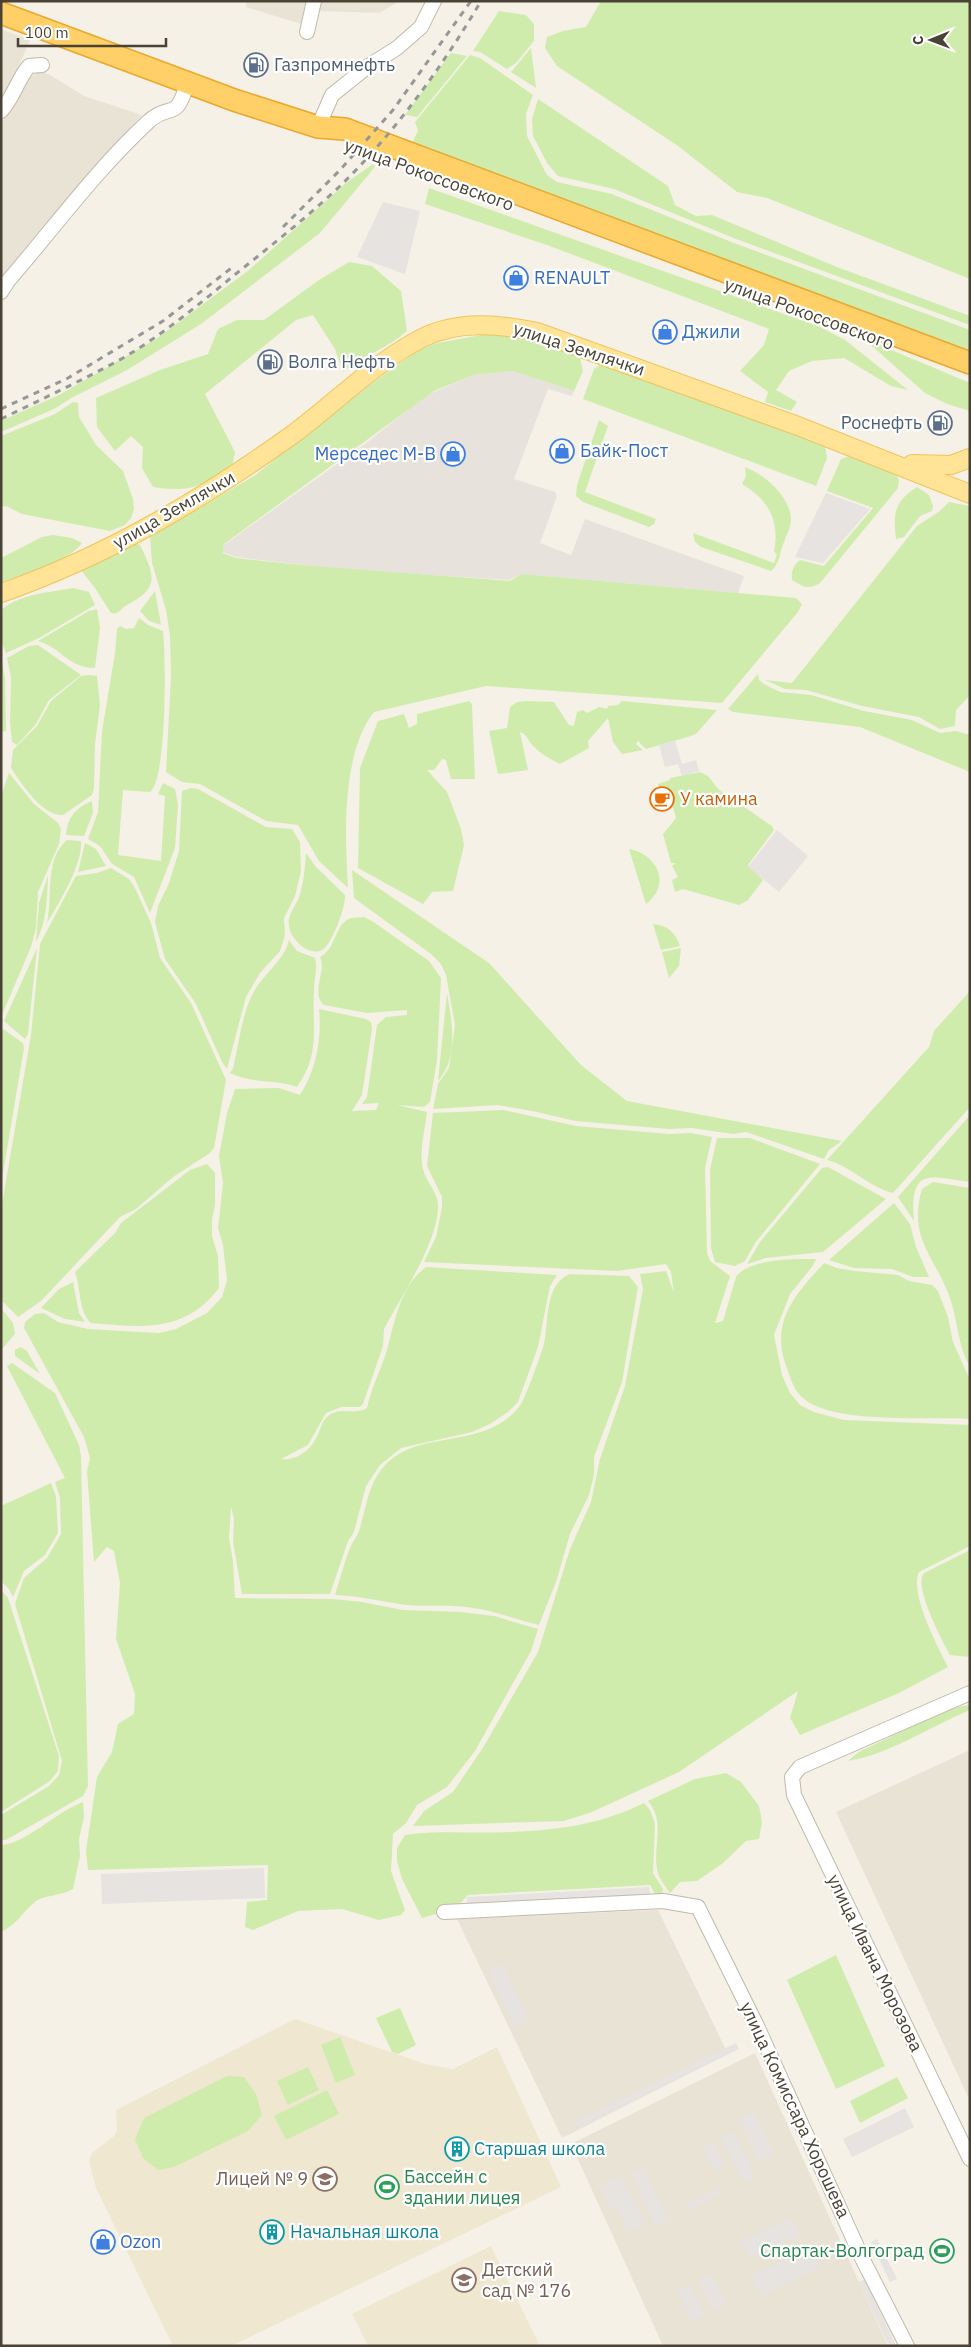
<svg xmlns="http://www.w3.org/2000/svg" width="971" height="2347" font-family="'IBM Plex Sans',sans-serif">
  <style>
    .residential { fill: #e9e3d5 }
    .industrial { fill: #e7e2dc }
    .education { fill: #efe7d0 }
    .green { fill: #cfecad }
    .parking { fill: #e6e3e0 }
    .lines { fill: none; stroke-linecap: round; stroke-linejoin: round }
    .minor-casing { stroke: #c1b9a9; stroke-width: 16 }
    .major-casing { stroke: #eec55d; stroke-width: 20 }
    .highway-casing { stroke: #eaa82c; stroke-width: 24 }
    .minor { stroke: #fff; stroke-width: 14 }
    .major { stroke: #ffe396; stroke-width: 18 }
    .highway { stroke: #ffd068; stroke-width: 21 }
    .rail { stroke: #979797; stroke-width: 3; stroke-dasharray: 6 6; stroke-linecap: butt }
    .labels { text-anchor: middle; stroke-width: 4.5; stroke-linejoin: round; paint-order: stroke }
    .service-label { font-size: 18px; fill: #4e5e75; stroke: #fff; text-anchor: start }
    .street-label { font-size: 18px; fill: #494235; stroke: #fff }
    .shop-label { font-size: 18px; fill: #366cbe; stroke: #fff; text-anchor: start }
    .food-label { font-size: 18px; fill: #c56008; stroke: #fff; text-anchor: start }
    .culture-label { font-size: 18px; fill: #0d838f; stroke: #fff; text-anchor: start }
    .leisure-label { font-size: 18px; fill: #27864d; stroke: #fff; text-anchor: start }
    .education-label { font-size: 18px; fill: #785e54; stroke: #fff; text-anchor: end }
  </style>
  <rect width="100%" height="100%" fill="#f5f1e7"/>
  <g class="residential">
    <polygon points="247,1 306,1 301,24 246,7"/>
    <polygon points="322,1 400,1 379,13 319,11"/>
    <polygon points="1,29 30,40 6,96 1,102"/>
    <polygon points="39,71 50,75 84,96 142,115 1,278 1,117 27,80"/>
    <polygon points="970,1750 970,2101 836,1812"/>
    <polygon points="658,1910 728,2054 562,2138 457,1919"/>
    <polygon points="755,2053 888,2346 663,2346 571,2144"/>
  </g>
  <polygon class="industrial" points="513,371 574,391 572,396 548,389 514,479 555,492 557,496 540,543 571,555 585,519 744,576 738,593 521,574 509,580 415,574 311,566 236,557 223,552 224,545 369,441 425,396 473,375"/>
  <g class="education">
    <polygon points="295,2019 425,2064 453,2069 497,2047 561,2187 231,2346 173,2346 96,2188 89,2161 92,2153 114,2136 117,2131 116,2110"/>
    <polygon points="491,2246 540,2346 368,2346 352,2314"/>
  </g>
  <g class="green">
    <polygon points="601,1 970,1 970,279 767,198 737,192 678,146 557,66 545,48 547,37 563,31 586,27"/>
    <polygon points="499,11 526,15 534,24 534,41 516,63 507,69 480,52 473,51"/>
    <polygon points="531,48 536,88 511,72"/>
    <polygon points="451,53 467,56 417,117 405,115"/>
    <polygon points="470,55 480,58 533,95 526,114 527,136 547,175 557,182 612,194 734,243 970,330 970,350 412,144 418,130 415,122"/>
    <polygon points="538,99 668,186 675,205 696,216 712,215 837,267 970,316 970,325 736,239 614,189 558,176 547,163 533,136 532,119"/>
    <polygon points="373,164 375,167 320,233 201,324 127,370 73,397 54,409 1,432 1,421 59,395 156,339 249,270 346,183"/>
    <polygon points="429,188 818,326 845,340 908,390 891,386 844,358 812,361 789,371 776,390 797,402 791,411 765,402 768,392 740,371 764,345 769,329 547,245 425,204"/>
    <path d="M349 262 372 266 401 291 407 331C388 348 364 355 343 372L335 349 313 315 296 320 205 394 235 452 232 467C199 486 193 493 153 487L142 468 143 447 131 436 115 451 97 427 96 398 160 370 208 354 218 329 237 320H264L319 280Z"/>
    <path d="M487 334 517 335 579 354 583 371 574 391 513 371 473 375 434 391 224 544 223 553 236 558 301 565 510 581 521 574 796 598 802 604 798 612 722 703 486 686 374 712C341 754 345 837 348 888L319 861 298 825 266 821 200 784 182 782 166 772 171 676 170 636 166 610 152 563 150 537 254 476 371 384 419 350 437 343Z"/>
    <polygon points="863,338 970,383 970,411 947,404 925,393"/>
    <polygon points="601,364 812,439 825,446 827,458 816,486 583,399 594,369"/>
    <polygon points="73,402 78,403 79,417 96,445 123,471 133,499 134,509 131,518 125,525 110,531 22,514 6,506 1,507 1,436 55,414"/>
    <polygon points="599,420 608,426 585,492 656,519 654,524 649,527 583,502 576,496 577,485"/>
    <path d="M850 456 894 472 899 480 898 488 820 583C808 590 803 587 792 580 791 571 793 566 800 560L824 566 873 508 827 491 841 459Z"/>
    <path d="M745 467C764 474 792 498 791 521 790 529 785 539 782 547 780 555 778 566 771 571L701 547 695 542 693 533 774 563 777 554 774 552C780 521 769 500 742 484L746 476Z"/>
    <path d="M917 487 929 495 933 506 932 511 920 516 904 537 896 539C893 513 894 502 917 487Z"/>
    <polygon points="949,502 970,506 970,695 956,710 955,726 940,729 919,717 862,706 806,690 785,689 765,680 792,683 917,526 940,511"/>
    <path d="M53 535 72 538 82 543C70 561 22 575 1 582V558L42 537Z"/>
    <path d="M136 543 140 545C155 576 160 588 127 605 120 609 119 615 111 613L95 588 80 569Z"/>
    <path d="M73 588 89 592 95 605 39 638 6 653 1 641V610C20 594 50 592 73 588Z"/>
    <polygon points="155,591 161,625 149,621 140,611"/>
    <path d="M97 609 100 628 95 668C68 668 62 648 38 641L89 611Z"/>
    <path d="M139 618 148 625 163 631C166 656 167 780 150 792L123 790 118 855 161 861 165 796 158 794 163 783 175 789 178 805 175 848 150 913 134 877 112 864 100 846 88 839 98 812 102 731 115 653 117 629 120 626 126 629 134 628Z"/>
    <polygon points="38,645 81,675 49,700 36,724 17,745 12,742 10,722 11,677 7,658 29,646"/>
    <polygon points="1,656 5,678 6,731 1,732"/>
    <polygon points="758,674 759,680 764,684 780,692 811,695 864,711 912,720 940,733 956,731 970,735 970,772 860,727 733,712 728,709"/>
    <path d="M89 675 97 676 100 705 95 744 94 788 92 795 63 815C42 816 22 784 11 768L13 750 37 726 51 701 81 676Z"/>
    <polygon points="469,701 472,704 475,779 451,779 446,760 442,759 434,770 427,770 447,792 461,829 464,845 453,891 432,892 423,904 358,868 360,768 378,721 404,714 409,728 417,724 417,714"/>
    <path d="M528 701 554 702 569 725 574 726 577 712 583 710 587 713 599 707 607 709 608 706 618 705 622 701 717 710 697 733 691 736 646 749 638 741 636 744 643 750 622 754 613 742 608 718 588 741 589 748 560 764C550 759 541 754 533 746 528 741 527 734 520 732L528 770 498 774 489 731 507 728 510 707 517 702Z"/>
    <polygon points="700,772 708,776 718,789 772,826 774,830 748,865 763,880 748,900 739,905 683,889 675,892 672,880 678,877 672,866 676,863 671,863 663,834 676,818 668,788 660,790 658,784 670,780 670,778"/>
    <polygon points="9,773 34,804 58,823 61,829 59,844 38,892 36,928 31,947 1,1017 1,796"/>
    <polygon points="191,788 198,789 266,827 292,829 300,842 301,871 295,896 284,918 285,935 280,951 260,973 246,997 227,1069 222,1062 196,1004 165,959 155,922 158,906 169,883 179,851 182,791"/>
    <path d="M92 801 93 813 84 836 66 835C67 818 76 807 92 801Z"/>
    <path d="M67 840 81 841C83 864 59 903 47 923 53 897 44 859 67 840Z"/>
    <polygon points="85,843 96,849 106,866 78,872"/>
    <path d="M629 849C657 854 672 884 646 904Z"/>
    <path d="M306 853 316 867 345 895C346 906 332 945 322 950 308 957 290 938 289 926 287 913 297 906 300 894 304 881 305 867 306 853Z"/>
    <polygon points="111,868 129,879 135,888 151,923 160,958 191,1003 226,1080 214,1148 210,1153 173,1177 136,1209 120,1217 41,1301 18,1317 1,1300 1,1210 31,1035 40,944 76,876 97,873"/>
    <polygon points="352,870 489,963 581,1065 627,1101 842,1141 829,1150 824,1159 746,1132 733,1134 692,1128 669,1129 575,1121 537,1112 498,1105 433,1109 438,1084 449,1068 455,1025 446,975 441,964 431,954 354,898"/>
    <path d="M48 875C47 899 47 921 36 942L39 903Z"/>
    <path d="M351 918 364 917 372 921 429 961 441 978 437 1060 430 1102 424 1107 397 1105 427 1112C425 1130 419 1152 423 1169 426 1182 437 1191 438 1204 440 1239 401 1297 384 1329L383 1346 363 1404 360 1407H341L326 1413 308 1445 281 1459C295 1461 310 1451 316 1438 320 1432 321 1422 327 1417 339 1405 355 1416 367 1408 371 1388 380 1372 386 1353 395 1323 399 1287 426 1267L557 1275 550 1286 538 1347 518 1402 508 1412 490 1424 472 1432 401 1448 380 1465 366 1486 354 1532 348 1541 330 1594H242L233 1542 234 1519 231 1507 229 1538 233 1561 235 1598 333 1599 362 1602 403 1610 461 1612 494 1616 538 1629 531 1651 475 1751 447 1787 417 1805 406 1823 393 1834 391 1871 405 1910 401 1915 379 1920 342 1909 298 1911 253 1930 245 1927 247 1902 267 1900 268 1865 88 1870 86 1851 97 1777 112 1752 118 1724 134 1714 135 1694 116 1639 120 1583 114 1551 107 1547 94 1562 87 1472 90 1458 84 1437 24 1328 25 1322 35 1314 44 1313 58 1322 88 1329 159 1333 176 1329 207 1313 222 1297 227 1280 223 1245 218 1228 223 1183 219 1156 227 1113 235 1089 279 1088 300 1095C316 1070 322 1039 319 1009L366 1019 371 1022 372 1029 362 1095 352 1111 376 1110 379 1103 362 1104 367 1097 377 1025 386 1017 407 1015V1010L367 1013 324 1005C310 993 327 971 320 957 337 948 334 924 351 918Z"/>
    <path d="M653 924C667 925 676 933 680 946L661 950Z"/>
    <path d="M289 940 297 951 315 958C318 969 314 979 314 989 312 1026 321 1054 297 1087 275 1079 252 1084 230 1073L233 1068C239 1044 241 1018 252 995 261 976 285 960 289 940Z"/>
    <polygon points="37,948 28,1034 25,1039 4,1021"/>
    <polygon points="681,948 679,966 669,978 662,952"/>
    <path d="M970 991V1107L893 1193C869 1187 849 1165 827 1160L929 1047 934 1031Z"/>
    <path d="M447 993C452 1021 459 1058 438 1081Z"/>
    <polygon points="3,1029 23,1043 24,1048 1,1185 1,1035"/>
    <path d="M503 1110 576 1126 669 1134 691 1133 712 1137 705 1168 707 1253 710 1261 730 1276 715 1323 723 1321 736 1277C750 1258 795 1259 816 1259L812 1267 790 1294 774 1335 782 1375 790 1393 800 1405 814 1412 844 1420 970 1425V1546L919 1572C909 1593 938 1647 948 1667L899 1693 800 1735 790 1718 798 1691 679 1772 592 1812 564 1821 413 1826 424 1811 453 1792 484 1746 538 1652 570 1549 591 1502 600 1459 625 1386 643 1289 640 1274 666 1271 674 1293 671 1272 666 1264 617 1271 424 1262 436 1237 442 1207V1197L427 1166 433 1113Z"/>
    <path d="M970 1115V1182C929 1176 909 1167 914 1221L898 1197Z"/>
    <polygon points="717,1138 750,1138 820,1164 755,1243 745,1261 735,1266 715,1262 711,1248 710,1170"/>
    <path d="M207 1164 215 1173V1205L212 1220V1236L218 1256 219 1288C184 1334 142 1327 91 1323 78 1311 81 1288 75 1272L115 1233 121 1223 190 1170Z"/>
    <polygon points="828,1167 886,1199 823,1252 766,1258 747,1264 760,1242 822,1168"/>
    <path d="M933 1182 970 1188V1367C958 1346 958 1323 951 1301 937 1258 907 1240 922 1189Z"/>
    <polygon points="894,1203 910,1224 916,1247 929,1277 913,1277 892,1269 854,1268 829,1260"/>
    <path d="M824 1263 837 1268 855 1271 898 1275 909 1281 932 1285 938 1291 948 1317 953 1342 970 1380V1419C930 1416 824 1426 799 1394 792 1386 789 1373 785 1363 771 1319 797 1293 824 1263Z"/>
    <path d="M570 1274 629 1276 638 1287 622 1382 594 1457V1475L589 1495 570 1534 556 1582 539 1625C517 1620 496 1611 473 1608 451 1604 429 1607 407 1605 383 1602 360 1596 335 1595 340 1579 344 1563 350 1548 352 1542 357 1537 359 1531 367 1506 368 1481 388 1462 425 1429 484 1450 519 1407 525 1400 541 1354 544 1344 549 1321 544 1284 570 1274Z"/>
    <polygon points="73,1282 79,1313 85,1322 65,1319 41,1308 59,1289"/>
    <polygon points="1,1308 13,1323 15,1334 1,1350"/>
    <polygon points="21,1347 27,1351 40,1374 15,1356 15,1350"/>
    <polygon points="12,1363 55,1393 79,1445 81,1456 88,1786 83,1796 6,1840 1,1840 1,1815 49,1786 59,1775 62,1761 15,1604 24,1578 47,1558 61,1534 60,1498 55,1482 65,1478 7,1366"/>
    <polygon points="51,1483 56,1496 58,1533 45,1555 24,1571 13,1597 9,1589 1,1581 1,1506"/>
    <path d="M970 1550V1657L950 1655C942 1640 913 1586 924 1573Z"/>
    <polygon points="1,1590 8,1598 59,1756 58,1771 50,1781 1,1812"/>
    <path d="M970 1705V1710C931 1726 888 1755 848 1761 860 1749 873 1746 888 1738 914 1726 941 1708 970 1705Z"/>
    <path d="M726 1773 741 1782 759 1806 762 1822 759 1839 746 1841 723 1863 697 1881 680 1882 670 1893C666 1887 660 1880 658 1873 651 1848 667 1823 648 1801L695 1779Z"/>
    <path d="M83 1802 84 1817 79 1839 80 1856 73 1889C63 1895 43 1896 36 1901 23 1911 17 1925 1 1932V1845C24 1845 57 1811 83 1802Z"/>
    <path d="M644 1803 650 1810 655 1824 653 1873 663 1889 662 1895 655 1894 650 1885 468 1895 456 1908 422 1918 402 1879 397 1861V1848L405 1835C440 1830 476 1834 512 1832 559 1830 602 1824 644 1803Z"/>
    <polygon points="836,1955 885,2066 836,2089 787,1980"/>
    <polygon points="400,2008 416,2045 398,2054 392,2052 376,2018"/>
    <polygon points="340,2037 355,2075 336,2083 321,2045"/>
    <polygon points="308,2067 319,2090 288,2105 277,2081"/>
    <polygon points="227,2076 244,2077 256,2094 262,2115 248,2131 174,2167 158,2170 143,2158 135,2139 144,2118"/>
    <polygon points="897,2077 908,2098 860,2123 850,2101"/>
    <polygon points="327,2090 339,2114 286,2140 274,2116"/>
  </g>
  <g class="parking">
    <polygon points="383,202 420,211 405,274 357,257"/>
    <polygon points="826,493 870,509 823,563 795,557"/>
    <polygon points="675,741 682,764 696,760 699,771 682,776 678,764 665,767 659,745"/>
    <polygon points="777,830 808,856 779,892 748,867"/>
    <polygon points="264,1868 265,1898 102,1904 101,1874"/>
    <polygon points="649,1887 650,1894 467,1904 467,1897"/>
    <polygon points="503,1964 528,2019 514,2026 488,1970"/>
    <polygon points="736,2043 739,2049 578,2128 575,2121"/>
    <polygon points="905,2108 914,2127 852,2157 843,2139"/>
    <polygon points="753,2112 774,2154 759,2161 739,2119"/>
    <polygon points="734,2131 756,2177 744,2183 721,2138"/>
    <polygon points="713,2143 724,2167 714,2172 703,2148"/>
    <polygon points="643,2168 669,2220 656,2227 631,2174"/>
    <polygon points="621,2176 645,2225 628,2233 617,2208 612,2210 600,2186"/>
    <polygon points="721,2187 724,2193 690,2210 687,2204"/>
    <polygon points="792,2217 800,2235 750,2259 741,2241"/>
    <polygon points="877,2239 897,2279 890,2282 871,2242"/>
    <polygon points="811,2247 820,2267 761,2296 751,2276"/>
    <polygon points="711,2274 726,2304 714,2310 699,2280"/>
    <polygon points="865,2279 896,2346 889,2346 859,2282"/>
    <polygon points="689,2284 704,2315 691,2321 677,2290"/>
  </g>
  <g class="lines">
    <g class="minor-casing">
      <g id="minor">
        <polyline points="307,32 314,1"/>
        <path d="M1 111C14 97 17 80 29 66L42 65"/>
        <polyline points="318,127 332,95 367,67 397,48 421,27 434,1"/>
        <path d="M1 292 8 281C54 228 96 170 148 122 170 101 176 124 187 83"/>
        <polyline points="970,1693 800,1767 792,1777 794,1795 970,2159"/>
        <polyline points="444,1912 663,1901 698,1907 757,2026 863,2260 907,2346"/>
      </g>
    </g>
    <g class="major-casing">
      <g id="major">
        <polyline points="912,464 951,465 970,458"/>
        <path d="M1 593C107 556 201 500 292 435 335 403 374 363 422 338 458 320 500 324 537 332L798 426 970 494"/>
      </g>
    </g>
    <g class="highway-casing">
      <polyline id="highway" points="1,13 234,100 318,127 345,129 970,363"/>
    </g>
    <use href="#minor" class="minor"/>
    <use href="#major" class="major"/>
    <use href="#highway" class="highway"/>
    <g class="rail">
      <polyline points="283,227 340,170 393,110 471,1"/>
      <polyline points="1,409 68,378 163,321 234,266"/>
      <path d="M1 419C42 399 83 380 123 358 162 335 197 306 232 277 268 248 305 219 339 187 393 135 443 66 481 1"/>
    </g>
  </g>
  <defs>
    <g id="fuel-ring" transform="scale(1.25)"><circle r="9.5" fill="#fff" stroke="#5c6f8a" stroke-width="1.5"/><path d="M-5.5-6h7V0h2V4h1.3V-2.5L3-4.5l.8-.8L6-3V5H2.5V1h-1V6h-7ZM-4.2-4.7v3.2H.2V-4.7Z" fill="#5c6f8a"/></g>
    <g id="shop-ring" transform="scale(1.25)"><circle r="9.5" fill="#fff" stroke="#3f7fe0" stroke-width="1.5"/><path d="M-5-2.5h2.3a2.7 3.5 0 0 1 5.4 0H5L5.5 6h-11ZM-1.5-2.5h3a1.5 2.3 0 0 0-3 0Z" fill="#3f7fe0"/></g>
    <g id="cafe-ring" transform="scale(1.25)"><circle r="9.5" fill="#fff" stroke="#e8710a" stroke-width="1.5"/><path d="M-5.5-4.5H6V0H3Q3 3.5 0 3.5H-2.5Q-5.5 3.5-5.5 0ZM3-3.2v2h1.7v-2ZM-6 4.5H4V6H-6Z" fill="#e8710a"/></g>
    <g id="building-ring" transform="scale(1.25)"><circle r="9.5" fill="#fff" stroke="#0f9aa8" stroke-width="1.5"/><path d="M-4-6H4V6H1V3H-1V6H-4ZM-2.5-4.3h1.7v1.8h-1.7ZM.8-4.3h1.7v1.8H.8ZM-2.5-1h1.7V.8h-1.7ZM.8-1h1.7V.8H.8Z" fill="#0f9aa8"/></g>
    <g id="school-ring" transform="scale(1.25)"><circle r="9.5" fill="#fff" stroke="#8d6e63" stroke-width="1.5"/><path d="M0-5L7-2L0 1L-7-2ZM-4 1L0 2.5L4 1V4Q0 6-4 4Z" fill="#8d6e63"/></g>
    <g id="stadium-ring" transform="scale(1.25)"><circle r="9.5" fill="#fff" stroke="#2e9e5b" stroke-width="1.5"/><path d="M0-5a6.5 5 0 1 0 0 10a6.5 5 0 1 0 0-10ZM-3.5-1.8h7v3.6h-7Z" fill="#2e9e5b"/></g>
  </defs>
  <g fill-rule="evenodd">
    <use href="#fuel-ring" x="256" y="65"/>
    <use href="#shop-ring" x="516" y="278"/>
    <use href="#shop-ring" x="665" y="332"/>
    <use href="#fuel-ring" x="270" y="362"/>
    <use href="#fuel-ring" x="940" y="423"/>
    <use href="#shop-ring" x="562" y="451"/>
    <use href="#shop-ring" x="453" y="454"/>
    <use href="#cafe-ring" x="662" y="799"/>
    <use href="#building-ring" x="457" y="2149"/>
    <use href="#school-ring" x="325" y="2179"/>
    <use href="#stadium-ring" x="387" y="2187"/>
    <use href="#building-ring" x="272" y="2232"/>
    <use href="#shop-ring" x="103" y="2242"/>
    <use href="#stadium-ring" x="942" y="2251"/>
    <use href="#school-ring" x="464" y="2280"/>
  </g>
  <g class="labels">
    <g class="service-label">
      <text x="274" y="71">Газпромнефть</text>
      <text x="288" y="368">Волга Нефть</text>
      <text x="922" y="429" text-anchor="end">Роснефть</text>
    </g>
    <g class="street-label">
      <text transform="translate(429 175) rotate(20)" y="6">улица Рокоссовского</text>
      <text transform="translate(809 314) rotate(20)" y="6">улица Рокоссовского</text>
      <text transform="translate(579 349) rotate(18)" y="6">улица Землячки</text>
      <text transform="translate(174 510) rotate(-30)" y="6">улица Землячки</text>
      <text transform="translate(875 1963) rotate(64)" y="6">улица Ивана Морозова</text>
      <text transform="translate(795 2110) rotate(65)" y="6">улица Комиссара Хорошева</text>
    </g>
    <g class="shop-label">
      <text x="534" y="284">RENAULT</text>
      <text x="682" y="338">Джили</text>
      <text x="580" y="457">Байк-Пост</text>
      <text x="436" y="460" text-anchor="end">Мерседес M-B</text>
      <text x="120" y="2248">Ozon</text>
    </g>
    <g class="food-label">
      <text x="680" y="805">У камина</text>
    </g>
    <g class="culture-label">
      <text x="474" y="2155">Старшая школа</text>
      <text x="290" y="2238">Начальная школа</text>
    </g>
    <g class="leisure-label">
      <text x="404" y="2183">Бассейн с<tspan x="404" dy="21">здании лицея</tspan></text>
      <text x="924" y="2257" text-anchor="end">Спартак-Волгоград</text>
    </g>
    <g class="education-label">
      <text x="308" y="2185">Лицей № 9</text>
      <text x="482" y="2276" text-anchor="start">Детский<tspan x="482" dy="21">сад № 176</tspan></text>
    </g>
  </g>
  <rect width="971" height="2347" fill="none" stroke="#494235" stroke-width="5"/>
  <g transform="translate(931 40) rotate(269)" stroke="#ffffff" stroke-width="4" paint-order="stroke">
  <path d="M0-4L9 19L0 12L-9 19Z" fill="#494235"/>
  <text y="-8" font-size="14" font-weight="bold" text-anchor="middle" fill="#494235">С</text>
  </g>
  <path d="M18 38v8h148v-8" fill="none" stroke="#494235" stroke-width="2.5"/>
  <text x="25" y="38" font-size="15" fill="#494235" stroke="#ffffff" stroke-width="4" paint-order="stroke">100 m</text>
</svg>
